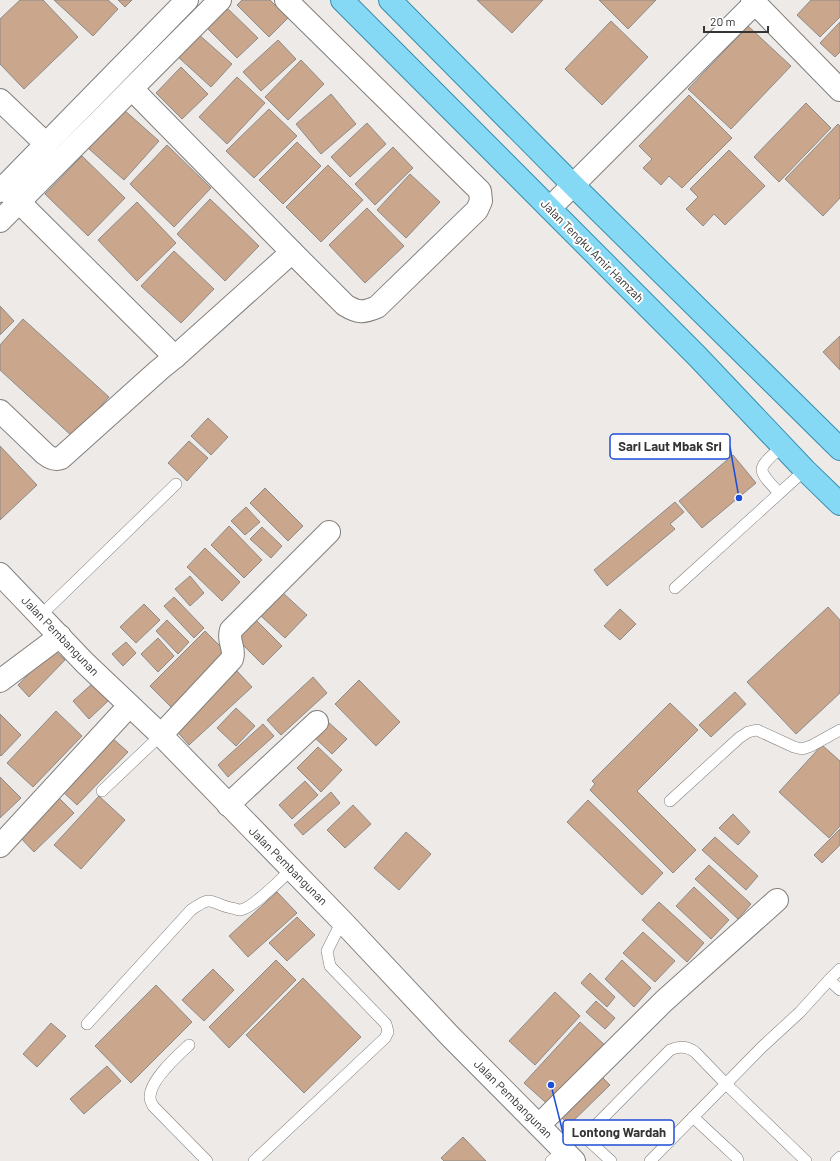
<svg xmlns="http://www.w3.org/2000/svg" width="840" height="1161" font-family="Barlow,sans-serif">
  <style>
    .building { fill: #caa78c; stroke: #8c8a88 }
    .lines { fill: none; stroke-linecap: round; stroke-linejoin: round }
    .service-casing { stroke: #827f7d; stroke-width: 12 }
    .minor-casing { stroke: #827f7d; stroke-width: 24 }
    .tertiary-casing { stroke: #827f7d; stroke-width: 24 }
    .primary-casing { stroke: #358fad; stroke-width: 24 }
    .service { stroke: #fff; stroke-width: 11 }
    .minor { stroke: #fff; stroke-width: 22 }
    .tertiary { stroke: #fff; stroke-width: 22 }
    .primary { stroke: #86d9f5; stroke-width: 22 }
    .labels { text-anchor: middle; stroke-width: 4; stroke-linejoin: round; paint-order: stroke }
    .street-label { font-size: 12px; fill: #353433; stroke: #fff }
    .leader { fill: none; stroke: #1d4ed8; stroke-width: 1.5 }
    .callout-dot { fill: #1d4ed8; stroke: #fff; stroke-width: 1.5 }
    .callout { fill: #fff; stroke: #1d4ed8; stroke-width: 1.5 }
    .callout-label { font-size: 13px; text-anchor: middle; font-weight: bold; fill: #353433 }
  </style>
  <rect width="100%" height="100%" fill="#edeae8"/>
  <g class="building">
    <polygon points="20,0 43,0 78,37 24,89 0,64 0,19"/>
    <polygon points="54,0 108,0 118,9 93,36"/>
    <polygon points="118,0 132,0 125,7"/>
    <polygon points="242,0 270,0 288,18 269,37 237,5"/>
    <polygon points="477,0 543,0 512,33"/>
    <polygon points="599,0 656,0 628,29"/>
    <polygon points="811,0 840,0 840,17 820,37 797,15"/>
    <polygon points="224,5 258,38 237,58 204,25"/>
    <polygon points="611,21 648,57 602,105 565,69"/>
    <polygon points="840,22 840,52 835,57 820,43"/>
    <polygon points="748,26 791,66 731,129 688,89"/>
    <polygon points="197,33 232,64 211,87 177,56"/>
    <polygon points="278,40 296,59 261,91 243,72"/>
    <polygon points="301,60 324,84 288,120 265,97"/>
    <polygon points="181,67 208,94 182,119 156,93"/>
    <polygon points="237,77 265,103 227,144 199,117"/>
    <polygon points="331,94 356,124 321,154 296,124"/>
    <polygon points="689,95 732,138 682,188 669,176 661,185 643,168 652,159 639,146"/>
    <polygon points="806,103 831,128 779,182 754,157"/>
    <polygon points="123,109 159,141 124,180 88,148"/>
    <polygon points="269,109 297,136 254,178 226,151"/>
    <polygon points="367,123 386,144 350,177 331,157"/>
    <polygon points="838,124 840,126 840,198 823,216 785,179"/>
    <polygon points="297,142 321,166 283,204 259,180"/>
    <polygon points="167,145 211,188 174,227 130,184"/>
    <polygon points="393,147 413,168 375,205 355,184"/>
    <polygon points="729,150 765,186 725,225 714,214 703,226 686,209 698,197 690,189"/>
    <polygon points="82,156 125,198 88,236 45,194"/>
    <polygon points="328,165 363,200 321,242 286,207"/>
    <polygon points="410,174 440,202 406,238 377,210"/>
    <polygon points="210,199 259,246 225,281 177,234"/>
    <polygon points="137,202 176,243 137,281 98,240"/>
    <polygon points="367,208 404,246 365,283 329,245"/>
    <polygon points="174,251 214,289 181,323 141,286"/>
    <polygon points="0,306 14,321 0,335"/>
    <polygon points="23,319 109,397 73,437 0,370 0,345"/>
    <polygon points="840,336 840,370 823,352"/>
    <polygon points="208,418 228,437 211,455 191,436"/>
    <polygon points="189,441 208,458 187,481 168,463"/>
    <polygon points="0,446 37,485 0,520"/>
    <polygon points="733,455 756,483 702,528 679,501"/>
    <polygon points="265,488 303,526 288,541 250,503"/>
    <polygon points="675,502 684,512 670,524 675,529 607,586 594,570"/>
    <polygon points="246,507 260,522 245,535 231,521"/>
    <polygon points="229,526 262,560 244,578 211,545"/>
    <polygon points="262,527 282,546 271,558 250,539"/>
    <polygon points="205,548 240,582 222,601 187,567"/>
    <polygon points="190,576 204,593 190,606 175,589"/>
    <polygon points="282,592 307,615 285,638 261,616"/>
    <polygon points="174,597 204,628 194,638 164,606"/>
    <polygon points="144,604 160,620 136,643 120,627"/>
    <polygon points="828,607 840,620 840,693 796,734 747,682"/>
    <polygon points="620,609 636,624 620,640 604,626"/>
    <polygon points="254,618 282,646 263,665 234,636"/>
    <polygon points="167,620 189,642 178,654 156,631"/>
    <polygon points="205,631 227,653 172,708 150,686"/>
    <polygon points="158,638 174,656 158,672 141,654"/>
    <polygon points="126,642 136,653 123,666 112,654"/>
    <polygon points="53,649 65,660 29,697 18,685"/>
    <polygon points="237,671 252,687 189,745 175,729"/>
    <polygon points="313,677 327,693 281,735 267,720"/>
    <polygon points="359,680 400,722 376,746 335,704"/>
    <polygon points="92,684 108,701 89,719 73,701"/>
    <polygon points="735,692 746,704 711,737 699,725"/>
    <polygon points="670,703 698,730 637,791 696,850 673,873 590,790 595,784 592,781"/>
    <polygon points="236,708 255,726 236,746 217,728"/>
    <polygon points="56,711 82,736 33,787 7,763"/>
    <polygon points="0,714 21,735 1,756 0,755"/>
    <polygon points="327,721 347,739 332,754 313,736"/>
    <polygon points="263,724 274,736 228,777 218,765"/>
    <polygon points="111,737 128,752 77,805 60,789"/>
    <polygon points="822,745 840,761 840,826 829,838 779,792"/>
    <polygon points="318,747 342,770 321,792 297,768"/>
    <polygon points="0,777 21,798 0,818"/>
    <polygon points="305,781 318,795 292,819 279,805"/>
    <polygon points="331,792 340,803 303,835 294,825"/>
    <polygon points="56,795 74,813 34,852 17,834"/>
    <polygon points="99,796 125,820 81,869 54,845"/>
    <polygon points="588,800 663,873 642,895 567,822"/>
    <polygon points="353,805 371,824 345,848 327,830"/>
    <polygon points="733,814 750,832 738,845 719,828"/>
    <polygon points="840,829 840,845 822,863 814,855"/>
    <polygon points="406,832 431,854 399,890 374,868"/>
    <polygon points="715,837 758,876 746,890 702,850"/>
    <polygon points="709,865 751,904 738,919 695,879"/>
    <polygon points="694,887 729,920 711,939 676,906"/>
    <polygon points="277,892 297,913 248,957 229,936"/>
    <polygon points="659,902 704,943 687,962 642,920"/>
    <polygon points="297,917 315,935 287,961 269,943"/>
    <polygon points="643,932 675,961 655,982 623,953"/>
    <polygon points="276,960 296,980 229,1048 209,1027"/>
    <polygon points="622,960 651,988 634,1007 605,979"/>
    <polygon points="213,969 234,990 204,1021 182,1000"/>
    <polygon points="590,973 615,997 607,1007 581,983"/>
    <polygon points="303,978 361,1037 304,1093 246,1035"/>
    <polygon points="156,985 192,1022 131,1083 95,1046"/>
    <polygon points="555,992 580,1016 535,1065 509,1041"/>
    <polygon points="596,1001 615,1018 605,1029 586,1012"/>
    <polygon points="580,1022 609,1049 553,1109 524,1083"/>
    <polygon points="51,1023 66,1036 37,1067 23,1054"/>
    <polygon points="107,1066 121,1081 84,1114 70,1099"/>
    <polygon points="599,1074 610,1085 569,1125 558,1114"/>
    <polygon points="463,1137 486,1161 444,1161 441,1158"/>
  </g>
  <g class="lines">
    <g class="service-casing">
      <g id="service">
        <path d="M779 493C755 467 757 470 782 446"/>
        <polyline points="675,588 805,470"/>
        <polyline points="41,615 176,484"/>
        <polyline points="102,791 161,735"/>
        <polyline points="670,801 739,738 748,732 757,730 794,747 802,749 811,746 840,730"/>
        <polyline points="829,980 840,969"/>
        <path d="M87 1024 191 910C214 894 209 903 231 908 234 908 238 910 240 910 252 909 281 879 291 870"/>
        <path d="M189 1045C177 1056 149 1081 150 1098 150 1100 152 1104 153 1106L207 1161"/>
        <polyline points="693,1117 737,1158 738,1161"/>
        <polyline points="254,1161 385,1038 388,1032 386,1024 330,966 327,951 342,921"/>
        <polyline points="551,1161 564,1150"/>
        <path d="M611 1161 587 1139 588 1133 670 1050C679 1046 687 1046 695 1052L726 1084 806 1161"/>
        <polyline points="650,1161 762,1047 800,1012 829,980 840,990"/>
        <polyline points="836,1161 840,1157"/>
      </g>
    </g>
    <g class="minor-casing">
      <g id="minor">
        <polyline points="752,0 840,90"/>
        <path d="M132 89 292 252 345 305C358 313 363 313 377 307L477 210 481 201 480 191 286 0"/>
        <polyline points="0,100 46,144"/>
        <polyline points="0,191 187,0"/>
        <polyline points="550,208 755,3"/>
        <polyline points="0,221 220,0"/>
        <polyline points="175,357 292,252"/>
        <path d="M0 411 45 454C50 458 56 460 61 458L159 370 175 357 4 187"/>
        <polyline points="0,681 60,636"/>
        <path d="M161 735 232 659C236 648 227 642 231 630L329 532"/>
        <polyline points="228,805 317,722"/>
        <polyline points="0,846 129,706"/>
        <polyline points="539,1125 664,1001 777,900"/>
      </g>
    </g>
    <g class="tertiary-casing">
      <polyline id="tertiary" points="0,574 85,663 161,735 342,921 450,1036 574,1161"/>
    </g>
    <g class="primary-casing">
      <g id="primary">
        <polyline points="342,0 698,357 805,470 840,504"/>
        <polyline points="390,0 573,185 840,449"/>
      </g>
    </g>
    <use href="#service" class="service"/>
    <use href="#minor" class="minor"/>
    <use href="#tertiary" class="tertiary"/>
    <use href="#primary" class="primary"/>
  </g>
  <g class="labels">
    <g class="street-label">
      <text transform="translate(592 251) rotate(45)" y="4">Jalan Tengku Amir Hamzah</text>
      <text transform="translate(60 636) rotate(46)" y="4">Jalan Pembangunan</text>
      <text transform="translate(288 866) rotate(45)" y="4">Jalan Pembangunan</text>
      <text transform="translate(513 1099) rotate(45)" y="4">Jalan Pembangunan</text>
    </g>
  </g>
  <path class="leader" d="M739 498L730 447M551 1085L563 1133"/>
  <g class="callout-dot">
    <circle cx="739" cy="498" r="4"/>
    <circle cx="551" cy="1085" r="4"/>
  </g>
  <g class="callout">
    <rect x="610" y="434" width="120" height="25" rx="4"/>
    <rect x="563" y="1120" width="111" height="25" rx="4"/>
  </g>
  <g class="callout-label">
    <text x="670" y="451">Sari Laut Mbak Sri</text>
    <text x="619" y="1137">Lontong Wardah</text>
  </g>
  <path d="M704 26v6h64v-6" fill="none" stroke="#353433" stroke-width="2"/>
  <text x="710" y="26" font-size="12" fill="#353433" stroke="#ffffff" stroke-width="3" paint-order="stroke">20 m</text>
</svg>
